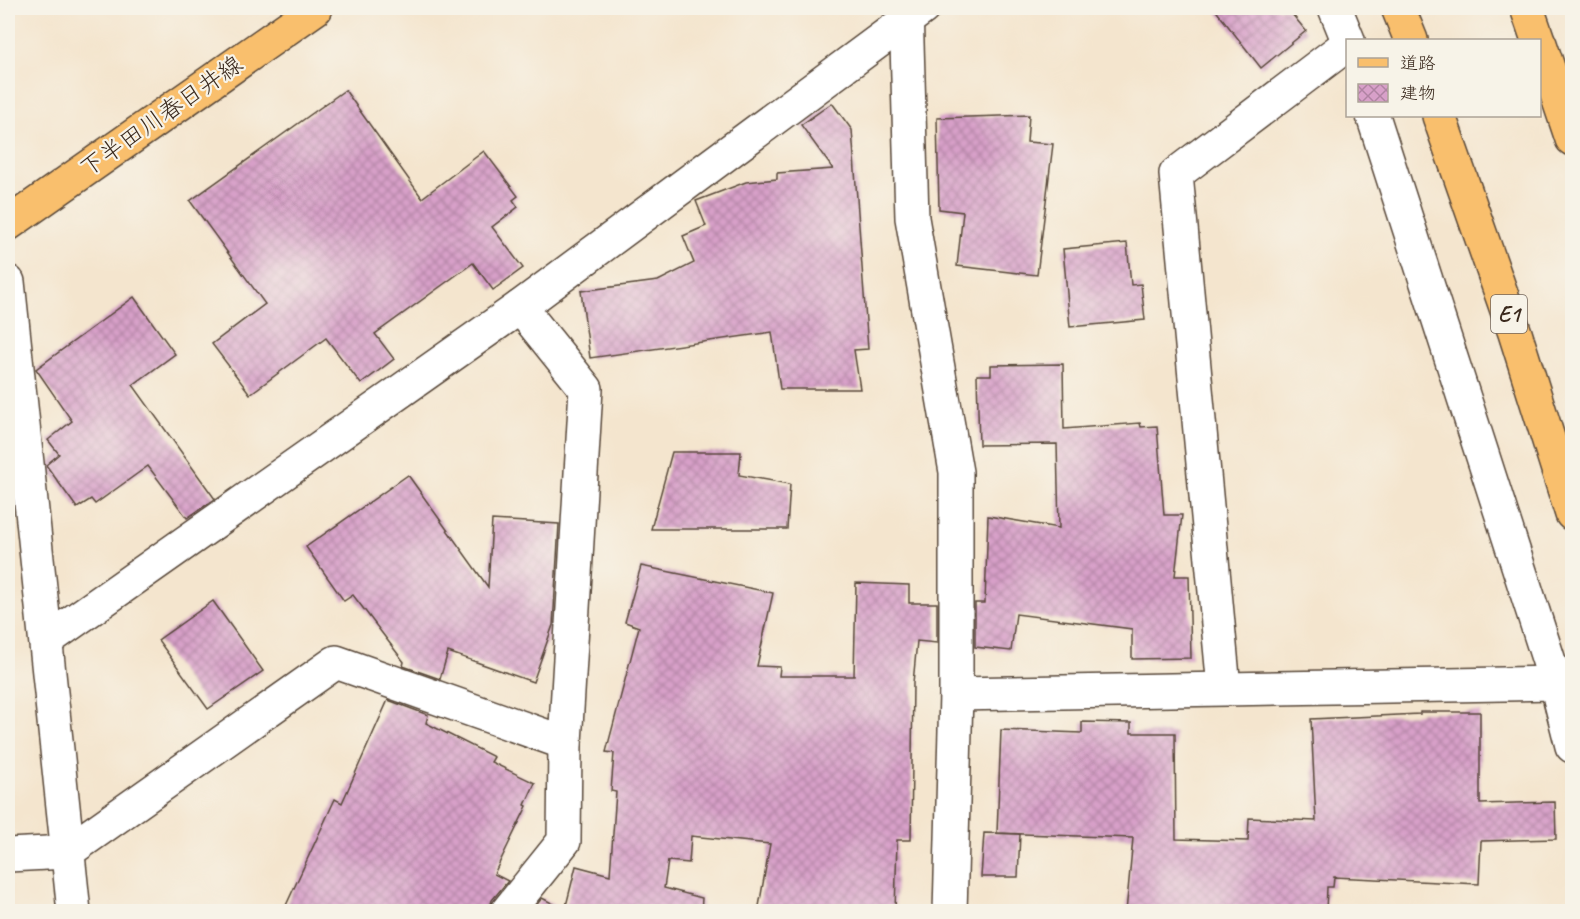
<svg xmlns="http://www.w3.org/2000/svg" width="1580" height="919" font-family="Caveat,'Klee One',sans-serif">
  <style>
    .building { fill: url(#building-cross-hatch) }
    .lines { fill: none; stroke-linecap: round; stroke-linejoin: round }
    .minor-casing { stroke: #574638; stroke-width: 36 }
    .major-casing { stroke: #574638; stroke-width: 36 }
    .highway-casing { stroke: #574638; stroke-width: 36 }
    .minor { stroke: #fff; stroke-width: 33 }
    .major { stroke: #f9bf6d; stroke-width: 33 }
    .highway { stroke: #f9bf6d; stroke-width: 33 }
    .labels { text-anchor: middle; stroke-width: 4.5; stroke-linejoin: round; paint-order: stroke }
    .shield { fill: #f7f3e8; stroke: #73665b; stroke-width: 1.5 }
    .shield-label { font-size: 22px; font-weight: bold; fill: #3b2a1e }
    .street-label { font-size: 24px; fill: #3b2a1e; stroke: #f7f3e8 }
  </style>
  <defs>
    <pattern id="building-cross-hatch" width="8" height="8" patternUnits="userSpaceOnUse" patternTransform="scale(1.5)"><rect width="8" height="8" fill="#d8a0c9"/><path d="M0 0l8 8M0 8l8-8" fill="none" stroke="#b083a3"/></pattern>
  </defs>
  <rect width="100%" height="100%" fill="#f7f3e8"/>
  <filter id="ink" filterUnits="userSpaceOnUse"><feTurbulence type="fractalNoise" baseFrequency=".0167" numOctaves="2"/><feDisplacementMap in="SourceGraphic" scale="12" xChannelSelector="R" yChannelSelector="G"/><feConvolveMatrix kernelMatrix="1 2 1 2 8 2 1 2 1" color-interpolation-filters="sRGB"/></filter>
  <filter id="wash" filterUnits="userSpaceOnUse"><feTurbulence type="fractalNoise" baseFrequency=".008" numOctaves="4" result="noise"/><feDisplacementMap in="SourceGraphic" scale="24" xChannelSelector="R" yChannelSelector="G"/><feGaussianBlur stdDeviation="1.35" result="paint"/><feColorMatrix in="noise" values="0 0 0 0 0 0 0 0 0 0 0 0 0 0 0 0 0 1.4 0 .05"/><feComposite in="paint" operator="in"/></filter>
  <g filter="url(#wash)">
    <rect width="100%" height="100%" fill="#f4e5ce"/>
    <g id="blocks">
      <g class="building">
        <polygon points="1214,8 1287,8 1306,31 1261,68"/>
        <polygon points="345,90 422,198 484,151 518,196 513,200 518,207 492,227 523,268 493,290 473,263 375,334 394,359 361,384 326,338 250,394 212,344 265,304 190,201"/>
        <polygon points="832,103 852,130 868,349 854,350 860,389 780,389 772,332 590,358 581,291 658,281 694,263 683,236 706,226 696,201 746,182 777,179 777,173 833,169 801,125"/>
        <polygon points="1029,115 1027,142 1053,144 1037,275 957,266 963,212 939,209 937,118"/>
        <polygon points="1127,243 1131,285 1141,284 1145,320 1070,327 1063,249"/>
        <polygon points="134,297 175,354 133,385 215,499 187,518 148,466 95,504 91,499 77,508 46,465 59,454 48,440 72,421 36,369"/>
        <polygon points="1063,364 1064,429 1140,423 1141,427 1157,426 1164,515 1182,515 1175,576 1189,576 1191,658 1132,659 1132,629 1016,614 1011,651 975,647 975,603 985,603 988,516 1059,528 1057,444 979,445 977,375 991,375 991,365"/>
        <polygon points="672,452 741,452 739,475 790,484 787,529 651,529"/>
        <polygon points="408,475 488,587 492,520 559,524 553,625 533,682 448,652 440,679 403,666 404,662 353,595 344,601 306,547"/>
        <polygon points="641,566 773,593 757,666 780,667 779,676 854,676 856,583 909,585 909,603 937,603 937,643 917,641 913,683 911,840 897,840 895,912 758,912 770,844 691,836 689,863 668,861 664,888 702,898 701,912 531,912 542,898 565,910 576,866 610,875 616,792 611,791 614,753 606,752 639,627 625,622"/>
        <polygon points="213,601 263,671 208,709 158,640"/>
        <polygon points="388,700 428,715 426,723 494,757 491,762 535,783 525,805 527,806 494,874 508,881 492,900 489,912 283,912 335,799 342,803"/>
        <polygon points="1420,712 1480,712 1480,804 1555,802 1556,839 1481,841 1479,884 1334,877 1333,887 1327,887 1326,912 1126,912 1133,838 997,833 1001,730 1082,733 1082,722 1131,723 1131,733 1175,733 1176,839 1248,841 1249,818 1316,821 1311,719 1420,714"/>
        <polygon points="984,833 1020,834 1018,877 981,877"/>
      </g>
    </g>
  </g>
  <g filter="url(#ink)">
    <use href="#blocks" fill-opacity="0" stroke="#574638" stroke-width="1.5"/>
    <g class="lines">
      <g class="minor-casing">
        <g id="minor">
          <polyline points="906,8 912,218 956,472 956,694 950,912"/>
          <polyline points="1335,8 1348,40"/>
          <polyline points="1373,116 1556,683 1572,746"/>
          <polyline points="8,282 74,912"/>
          <polyline points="47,640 520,307 923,8"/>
          <polyline points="1224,688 1176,174 1348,44"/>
          <polyline points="956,694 1556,683"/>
          <polyline points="8,855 67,852 336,662 565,743"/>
          <polyline points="507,912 564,841 565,743 586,389 520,307"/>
        </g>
      </g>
      <g class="major-casing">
        <polyline id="major" points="8,224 316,8"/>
      </g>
      <g class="highway-casing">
        <g id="highway">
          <polyline points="1398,8 1411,40"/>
          <polyline points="1527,8 1538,40"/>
          <polyline points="1540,44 1572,139"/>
          <polyline points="1439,116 1515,333 1572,514"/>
        </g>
      </g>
      <use href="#minor" class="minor"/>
      <use href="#major" class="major"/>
      <use href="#highway" class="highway"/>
    </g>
  </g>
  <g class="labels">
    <rect class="shield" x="1491" y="295" width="36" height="38" rx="4.5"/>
    <g class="shield-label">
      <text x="1509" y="322">E1</text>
    </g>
    <g class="street-label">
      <text transform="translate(161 116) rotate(-35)" y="8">下半田川春日井線</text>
    </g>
  </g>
  <rect width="1580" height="919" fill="none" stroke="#f7f3e8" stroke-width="30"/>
  <rect x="1346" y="39" width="195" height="78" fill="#f7f3e8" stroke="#aca397" stroke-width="1.5"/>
  <rect x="1358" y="58" width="30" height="9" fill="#f9bf6d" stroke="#aca397" stroke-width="1.5"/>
  <text x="1400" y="69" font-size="18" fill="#3b2a1e">道路</text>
  <rect x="1358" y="84" width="30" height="18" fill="url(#building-cross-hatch)" stroke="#aca397" stroke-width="1.5"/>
  <text x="1400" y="99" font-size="18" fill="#3b2a1e">建物</text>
</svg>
